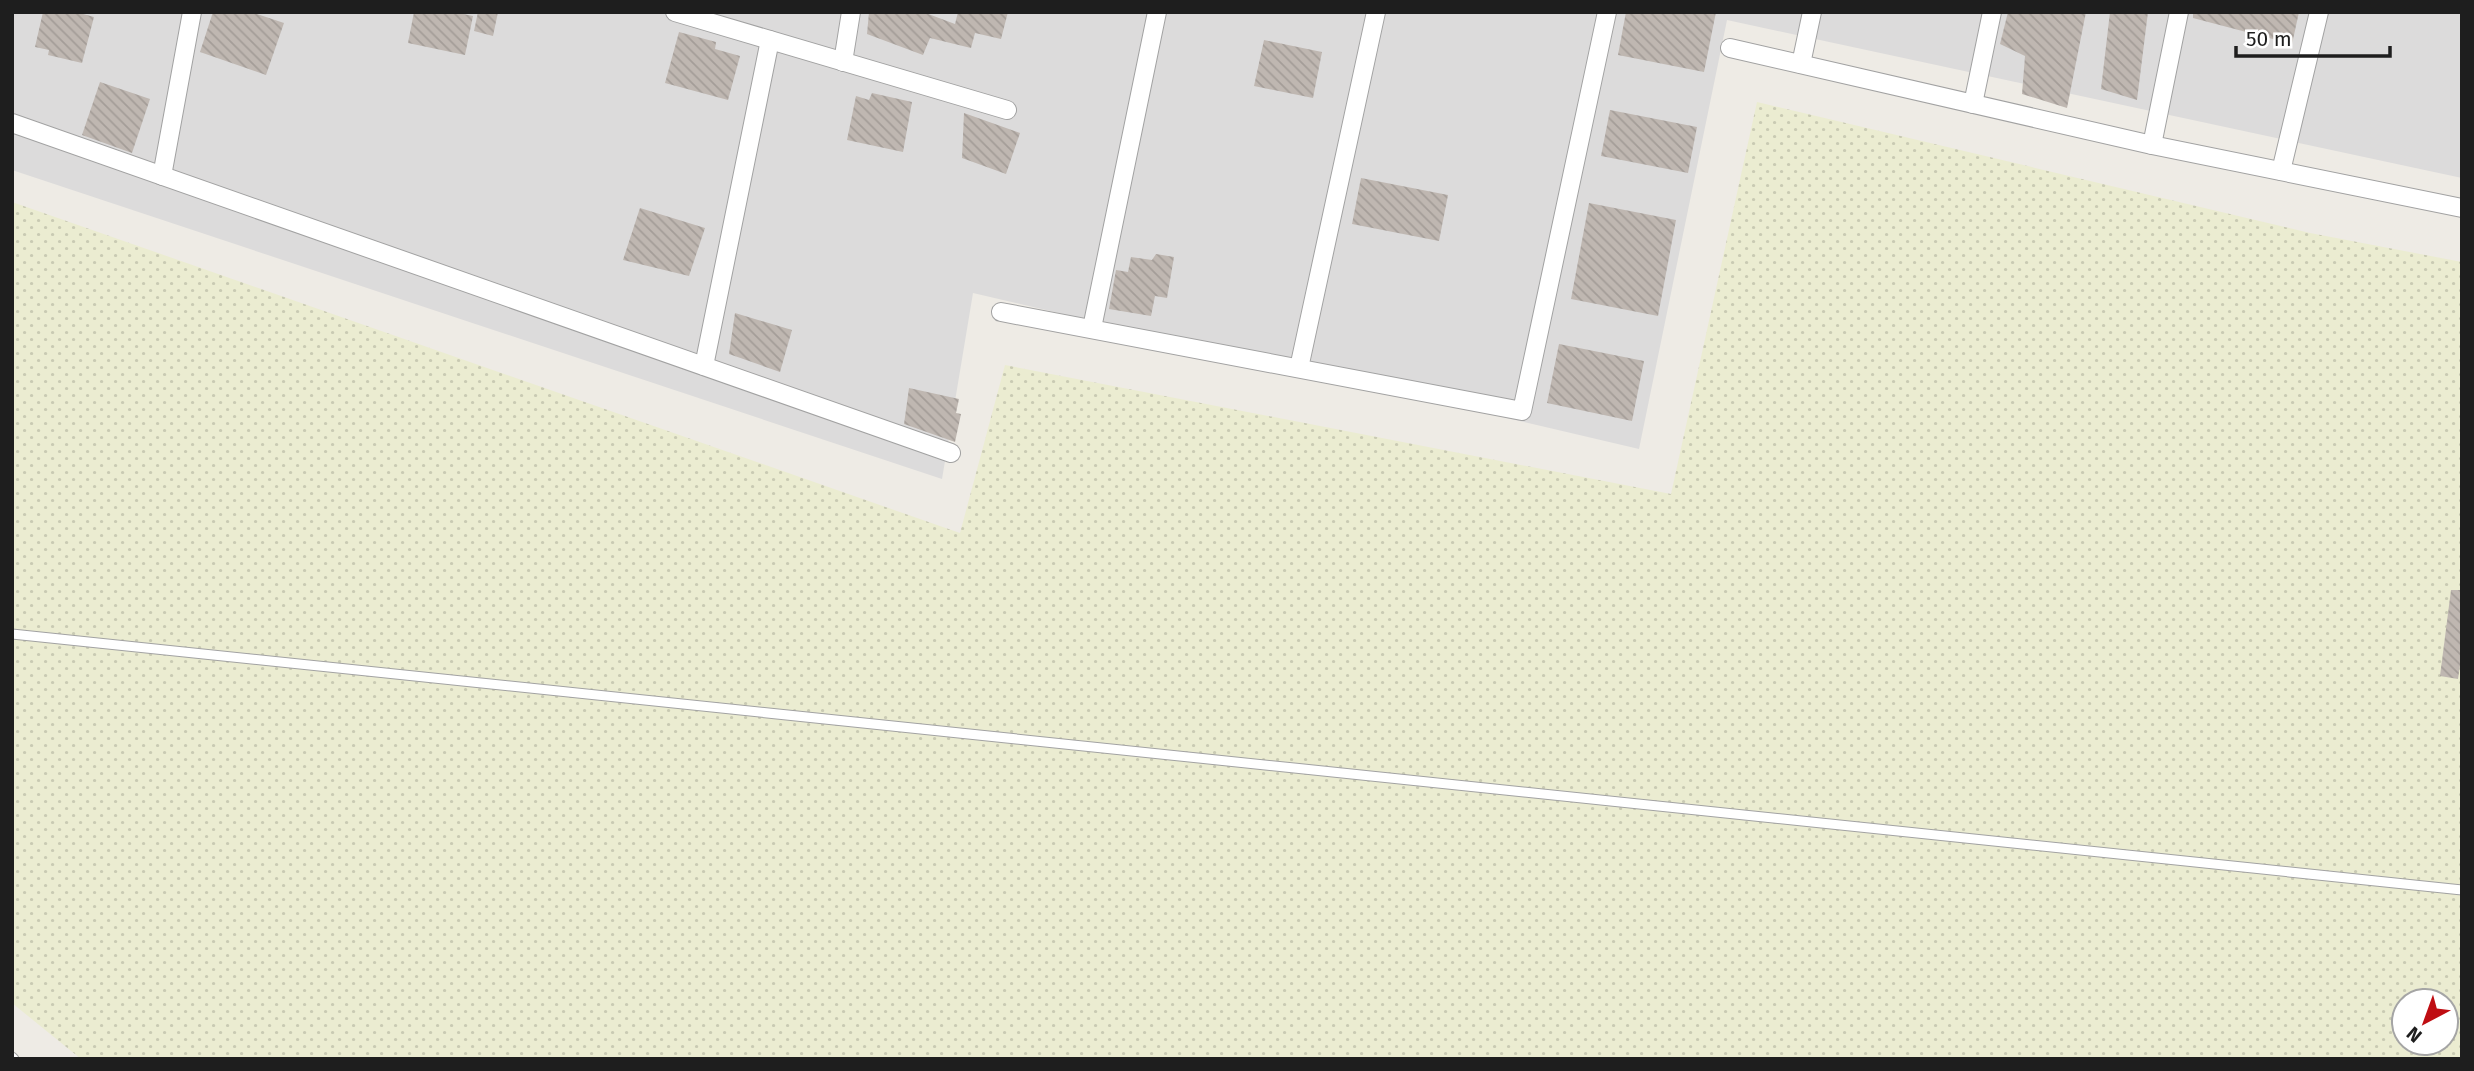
<svg xmlns="http://www.w3.org/2000/svg" width="2474" height="1071" font-family="'Fira Sans',sans-serif">
  <style>
    .residential { fill: #dcdbdb }
    .farmland { fill: url(#farmland-dots); fill-rule: evenodd }
    .building { fill: url(#building-back-hatch) }
    .lines { fill: none; stroke-linecap: round; stroke-linejoin: round }
    .lane-casing { stroke: #a2a2a2; stroke-width: 11 }
    .street-casing { stroke: #a2a2a2; stroke-width: 20 }
    .lane { stroke: #fff; stroke-width: 9 }
    .street { stroke: #fff; stroke-width: 18 }
  </style>
  <defs>
    <pattern id="farmland-dots" width="8" height="8" patternUnits="userSpaceOnUse" patternTransform="scale(1.75)"><rect width="8" height="8" fill="#ebecd1"/><path d="M2 2h.1M6 6h.1" fill="none" stroke="#c9cab3" stroke-width="1.8" stroke-linecap="round"/></pattern>
    <pattern id="building-back-hatch" width="6" height="6" patternUnits="userSpaceOnUse" patternTransform="scale(1.75)"><rect width="6" height="6" fill="#bfb7b1"/><path d="M-1 5l2 2M0 0l6 6M5-1l2 2" fill="none" stroke="#a49d98"/></pattern>
  </defs>
  <rect width="100%" height="100%" fill="#eeebe5"/>
  <polygon class="residential" points="12,12 2462,12 2462,178 1727,20 1639,449 973,293 942,479 12,170"/>
  <path class="farmland" d="M1757 102 2310 233 2462 262V1059H81L12 1003V202L960 533 1005 365 1671 494ZM2404 1001H2446V1043H2404Z"/>
  <g class="building">
    <polygon points="43,12 76,12 94,17 82,63 48,55 49,50 35,47"/>
    <polygon points="213,12 251,12 284,23 266,75 200,52"/>
    <polygon points="414,12 454,12 473,16 465,55 408,43"/>
    <polygon points="478,12 498,12 493,36 474,31"/>
    <polygon points="869,12 923,12 955,24 958,12 1008,12 1001,39 975,33 971,48 930,38 923,55 867,34"/>
    <polygon points="1626,12 1716,12 1704,72 1618,55"/>
    <polygon points="2008,12 2086,12 2067,108 2022,94 2025,56 2000,44"/>
    <polygon points="2110,12 2148,12 2137,100 2101,89"/>
    <polygon points="2193,12 2299,12 2292,44 2193,18"/>
    <polygon points="679,32 716,42 715,49 740,56 728,100 665,83"/>
    <polygon points="1264,40 1322,52 1313,98 1254,86"/>
    <polygon points="100,82 150,99 132,153 82,135"/>
    <polygon points="872,93 912,102 903,152 847,140 856,96 869,100"/>
    <polygon points="1610,110 1697,127 1688,173 1601,156"/>
    <polygon points="964,113 1020,133 1006,174 962,158"/>
    <polygon points="1361,178 1448,195 1439,241 1352,224"/>
    <polygon points="1589,203 1676,220 1658,316 1571,299"/>
    <polygon points="640,208 705,228 689,276 623,260"/>
    <polygon points="1156,254 1174,257 1167,298 1155,296 1151,316 1109,309 1116,270 1128,272 1131,257 1152,260"/>
    <polygon points="735,313 792,330 780,372 729,354"/>
    <polygon points="1559,344 1644,361 1632,421 1547,403"/>
    <polygon points="909,388 959,399 956,413 961,414 955,442 904,424"/>
    <polygon points="2451,590 2462,590 2462,652 2458,679 2440,676"/>
  </g>
  <g class="lines">
    <g class="lane-casing">
      <g id="lane">
        <polyline points="12,634 2462,890"/>
        <polyline points="12,1057 14,1059"/>
      </g>
    </g>
    <g class="street-casing">
      <g id="street">
        <polyline points="675,12 1007,110"/>
        <polyline points="1730,48 2152,145 2462,208"/>
        <polyline points="843,62 851,12"/>
        <polyline points="1801,64 1812,12"/>
        <polyline points="1973,104 1992,12"/>
        <polyline points="12,123 951,453"/>
        <polyline points="2152,145 2179,12"/>
        <polyline points="2281,171 2319,12"/>
        <polyline points="162,176 192,12"/>
        <polyline points="1001,312 1522,411 1607,12"/>
        <polyline points="1092,328 1157,12"/>
        <polyline points="704,366 770,40"/>
        <polyline points="1299,368 1376,12"/>
      </g>
    </g>
    <use href="#lane" class="lane"/>
    <use href="#street" class="street"/>
  </g>
  <rect width="2474" height="1071" fill="none" stroke="#1e1e1e" stroke-width="28"/>
  <g transform="translate(2425 1022) rotate(221)"><circle r="33" fill="#ffffff" stroke="#a5a5a5" stroke-width="2"/>
  <path d="M0-5L12 26L0 18L-12 26Z" fill="#bf0d12"/>
  <text y="-10" font-size="19" font-weight="bold" text-anchor="middle" fill="#1e1e1e">N</text>
  </g>
  <path d="M2236 46v10h154v-10" fill="none" stroke="#1e1e1e" stroke-width="3.5"/>
  <text x="2246" y="46" font-size="21" fill="#1e1e1e" stroke="#ffffff" stroke-width="5" paint-order="stroke">50 m</text>
</svg>
